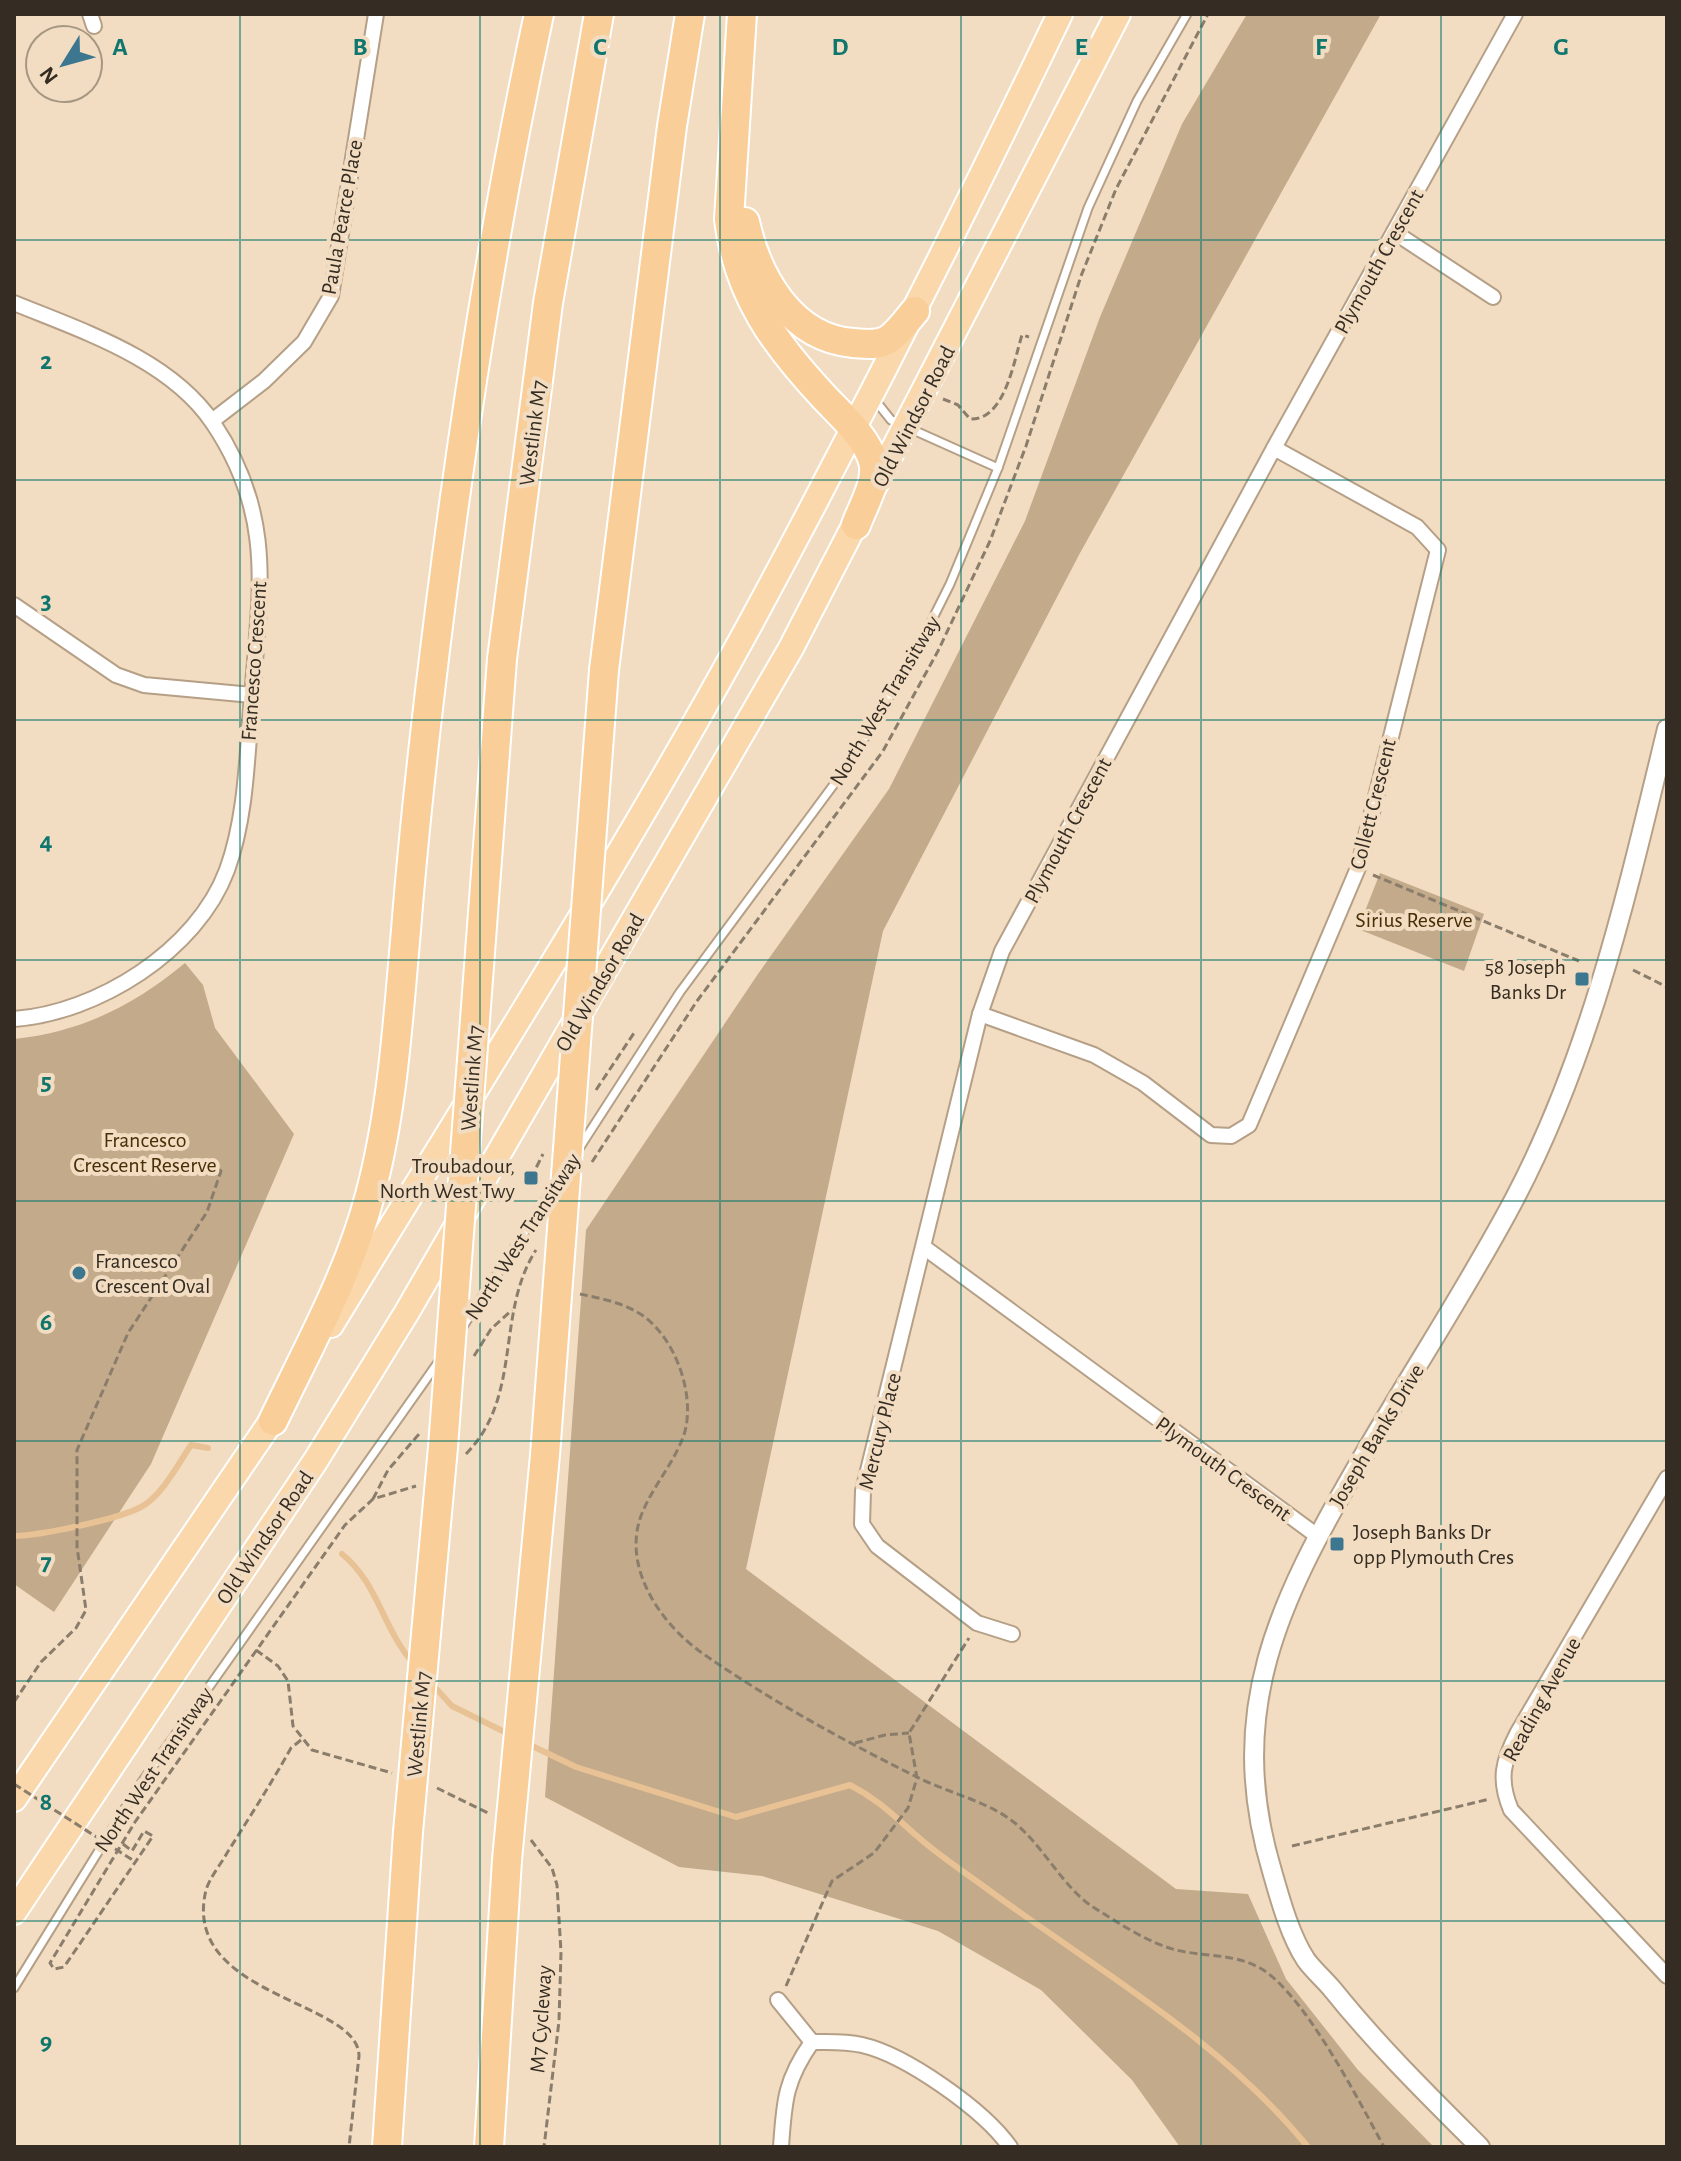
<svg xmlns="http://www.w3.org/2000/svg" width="1681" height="2161" font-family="'Alegreya Sans',sans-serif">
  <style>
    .green { fill: #c2aa8b }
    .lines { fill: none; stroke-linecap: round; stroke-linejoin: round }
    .stream { stroke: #e8c294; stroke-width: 6 }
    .service-casing { stroke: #b5a087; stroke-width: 11 }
    .minor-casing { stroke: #b5a087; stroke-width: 18 }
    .tertiary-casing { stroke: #b5a087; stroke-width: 22 }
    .trunk-casing { stroke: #fff; stroke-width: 28 }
    .motorway-casing { stroke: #fff; stroke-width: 32 }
    .path { stroke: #8b7d6b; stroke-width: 3; stroke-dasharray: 8 4; stroke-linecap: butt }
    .service { stroke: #fff; stroke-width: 7 }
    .minor { stroke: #fff; stroke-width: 14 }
    .tertiary { stroke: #fff; stroke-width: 18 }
    .trunk { stroke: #fad8ac; stroke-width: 24 }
    .motorway { stroke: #f9ce98; stroke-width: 28 }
    .motorway-bridge-casing { stroke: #fff; stroke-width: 32; stroke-linecap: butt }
    .path-bridge { stroke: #8b7d6b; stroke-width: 3; stroke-dasharray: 8 4; stroke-linecap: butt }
    .motorway-bridge { stroke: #f9ce98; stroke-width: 28 }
    .grid { fill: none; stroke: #0f766e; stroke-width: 2; stroke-opacity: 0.55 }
    .poi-dot { fill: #3c778f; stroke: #f2ddc2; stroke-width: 3 }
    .labels { text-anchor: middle; stroke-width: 8; stroke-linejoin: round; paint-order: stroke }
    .street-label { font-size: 22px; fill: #352d23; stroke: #f2ddc2 }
    .park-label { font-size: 22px; fill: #472e07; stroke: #f2ddc2 }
    .poi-label { font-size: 22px; fill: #352d23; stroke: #f2ddc2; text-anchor: end }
    .grid-label { font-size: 26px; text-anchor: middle; font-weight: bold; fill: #0f766e; stroke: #f2ddc2; stroke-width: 8; stroke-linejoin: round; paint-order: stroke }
  </style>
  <rect width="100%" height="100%" fill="#f2ddc2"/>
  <g class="green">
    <polygon points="1247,14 1381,14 1080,553 883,931 746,1569 1176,1889 1248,1894 1286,1979 1358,2070 1434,2147 1180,2147 1132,2080 1041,1990 938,1931 762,1876 679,1867 545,1797 586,1230 758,974 889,789 1025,521 1100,317 1182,124"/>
    <polygon points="1380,873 1484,914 1464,971 1358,929"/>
    <path d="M185 963 203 985 215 1028 294 1134 151 1464 54 1612 14 1584V1039C81 1032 133 1006 185 963Z"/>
  </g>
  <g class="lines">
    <g class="stream">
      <path d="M14 1536C42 1535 116 1520 141 1507 162 1496 178 1464 191 1445L208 1448"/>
      <path d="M342 1554C378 1583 383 1629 413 1663"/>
      <polyline points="431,1683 452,1706 511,1735"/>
      <path d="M524 1742 576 1767 736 1817 850 1785C879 1800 893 1815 917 1836 938 1855 963 1871 986 1888 1097 1970 1219 2038 1308 2147"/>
    </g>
    <g class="service-casing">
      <g id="service">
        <polyline points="875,400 891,420 998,468"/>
        <polyline points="578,1150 680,992 849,764 915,654 950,584 998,468 1088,208 1137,101 1187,14"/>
        <polyline points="462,1328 556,1184"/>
        <polyline points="14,1988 137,1789 439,1361"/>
      </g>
    </g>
    <g class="minor-casing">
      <g id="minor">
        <polyline points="90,14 94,26"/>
        <polyline points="1394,232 1493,297"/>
        <path d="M14 303C82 331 170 359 213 423 273 512 261 585 253 685 247 746 248 812 227 870 197 951 97 1013 14 1019"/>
        <polyline points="212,421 264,381 304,342 331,296 376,14"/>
        <polyline points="14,605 116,675 144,685 252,695"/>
        <polyline points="980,1014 1094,1055 1143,1083 1211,1135 1231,1136 1249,1125 1358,868 1438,550 1417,527 1274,448"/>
        <polyline points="925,1248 1316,1535"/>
        <path d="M1667 1478 1518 1732C1503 1761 1498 1779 1511 1810L1667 1976"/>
        <polyline points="1012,1634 977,1623 877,1546 862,1524 863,1491 980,1014 1002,951 1274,448 1515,14"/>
        <polyline points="778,2000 812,2042"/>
        <path d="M812 2042C829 2042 845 2041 862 2045 906 2055 984 2110 1010 2147"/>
        <path d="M781 2147C784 2102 785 2080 812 2042"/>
      </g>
    </g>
    <g class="tertiary-casing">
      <path id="tertiary" d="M1480 2147C1429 2096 1378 2046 1333 1990 1325 1980 1314 1971 1306 1960 1290 1936 1280 1899 1272 1871 1224 1711 1279 1602 1358 1465 1409 1376 1467 1289 1515 1198 1592 1051 1628 889 1667 729"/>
    </g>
    <g class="trunk-casing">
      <g id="trunk">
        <path d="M331 1325C472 1093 619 864 749 626 858 424 961 221 1060 14"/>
        <polyline points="14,1799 283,1404"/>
        <polyline points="14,1912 316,1460 407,1312 791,648 1118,14"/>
      </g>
    </g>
    <g class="motorway-casing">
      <g id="motorway">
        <path d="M742 14 729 219C737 293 775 345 825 398 842 416 866 437 873 461 879 480 862 508 856 525"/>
        <path d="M745 222C757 277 791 338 853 343 865 344 879 346 889 339 899 332 907 320 915 311"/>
        <polyline points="502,659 548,303 599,14"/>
        <polyline points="604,670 672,126 690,14"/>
        <path d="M273 1421C308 1348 349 1275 370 1195 393 1109 398 1019 406 930 412 853 420 777 429 700 456 470 490 240 539 14"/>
        <polyline points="387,2147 408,1832"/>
        <polyline points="489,2147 507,1860"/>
      </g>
    </g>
    <g class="path">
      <path d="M943 399 958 405 970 419C1005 421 1014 360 1022 335L1029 337"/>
      <polyline points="1373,875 1579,961"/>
      <polyline points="1633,970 1667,987"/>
      <polyline points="596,1090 634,1033"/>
      <polyline points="592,1162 697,1001 883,751 938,651 990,541 1026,446 1081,276 1116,189 1208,14"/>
      <polyline points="531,1178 543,1154"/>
      <path d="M580 1294C599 1298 620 1302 637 1312 675 1333 699 1400 682 1440 671 1467 651 1489 641 1516 622 1568 661 1624 702 1653 768 1699 842 1740 915 1776 945 1792 984 1800 1011 1820 1042 1843 1063 1888 1093 1907 1119 1923 1146 1942 1176 1950 1204 1957 1233 1953 1260 1968 1304 1993 1359 2101 1384 2147"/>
      <polyline points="474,1356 491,1329 512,1310"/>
      <path d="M466 1454C523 1396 495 1314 536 1250"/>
      <polyline points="373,1499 388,1470 419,1434"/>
      <polyline points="256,1650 278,1666 288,1681 293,1726 312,1750 392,1773"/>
      <polyline points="14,1702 41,1662 76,1628 86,1610 77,1547 77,1450 128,1333 207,1212 221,1171 210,1163 204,1164"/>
      <path d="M301 1740 291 1748C271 1784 249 1818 227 1853 221 1864 210 1877 206 1890 180 1997 359 2000 359 2056L349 2147"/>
      <polyline points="855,1743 885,1735 909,1733"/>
      <polyline points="437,1788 488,1813"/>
      <polyline points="531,1840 552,1868 557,1885 561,1952 559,2021 544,2147"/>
      <polyline points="123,1844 132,1851 144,1831 153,1836 64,1967 54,1969 50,1963 135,1822 345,1525 373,1499 416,1486"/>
      <polyline points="1292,1846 1490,1799"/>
      <polyline points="786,1986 832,1881 874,1853 908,1808 917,1778 909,1733 969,1638"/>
    </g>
    <use href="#service" class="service"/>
    <use href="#minor" class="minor"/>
    <use href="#tertiary" class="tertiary"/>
    <use href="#trunk" class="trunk"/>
    <use href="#motorway" class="motorway"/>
    <g class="motorway-bridge-casing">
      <g id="motorway-bridge">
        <polyline points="408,1832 443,1447 502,659"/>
        <polyline points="507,1860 545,1455 604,670"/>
      </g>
    </g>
    <polyline class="path-bridge" points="14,1784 134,1861"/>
    <use href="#motorway-bridge" class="motorway-bridge"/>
  </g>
  <path class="grid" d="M240 14V2147M480 14V2147M720 14V2147M961 14V2147M1201 14V2147M1441 14V2147M14 240H1667M14 480H1667M14 720H1667M14 960H1667M14 1201H1667M14 1441H1667M14 1681H1667M14 1921H1667"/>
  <g class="poi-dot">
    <rect x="1574" y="971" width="16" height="16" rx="4"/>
    <rect x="523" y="1170" width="16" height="16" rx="4"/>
    <circle cx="79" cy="1273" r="8"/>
    <rect x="1329" y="1536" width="16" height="16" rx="4"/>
  </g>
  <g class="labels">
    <g class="street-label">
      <text transform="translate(341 217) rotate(-80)" y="8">Paula Pearce Place</text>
      <text transform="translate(1378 261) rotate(-61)" y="8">Plymouth Crescent</text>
      <text transform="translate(913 416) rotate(-63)" y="8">Old Windsor Road</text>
      <text transform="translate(532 433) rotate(-83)" y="8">Westlink M7</text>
      <text transform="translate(253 661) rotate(-86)" y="8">Francesco Crescent</text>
      <text transform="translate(884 700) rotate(-59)" y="8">North West Transitway</text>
      <text transform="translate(1372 804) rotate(-76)" y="8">Collett Crescent</text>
      <text transform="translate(1067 830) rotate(-62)" y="8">Plymouth Crescent</text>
      <text transform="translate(599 982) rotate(-60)" y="8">Old Windsor Road</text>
      <text transform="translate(471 1078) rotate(-86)" y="8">Westlink M7</text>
      <text transform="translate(522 1236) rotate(-57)" y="8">North West Transitway</text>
      <text transform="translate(879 1431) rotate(-76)" y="8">Mercury Place</text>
      <text transform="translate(1376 1435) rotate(-59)" y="8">Joseph Banks Drive</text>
      <text transform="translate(1224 1468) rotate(36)" y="8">Plymouth Crescent</text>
      <text transform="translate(264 1537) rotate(-56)" y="8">Old Windsor Road</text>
      <text transform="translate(1541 1699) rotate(-61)" y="8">Reading Avenue</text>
      <text transform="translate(418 1724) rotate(-85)" y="8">Westlink M7</text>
      <text transform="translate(153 1769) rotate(-56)" y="8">North West Transitway</text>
      <text transform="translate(540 2019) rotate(-86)" y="8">M7 Cycleway</text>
    </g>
    <g class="park-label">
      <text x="1414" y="927">Sirius Reserve</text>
      <text x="145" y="1147">Francesco<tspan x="145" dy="25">Crescent Reserve</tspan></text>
    </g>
    <g class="poi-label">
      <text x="1566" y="974">58 Joseph<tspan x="1566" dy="25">Banks Dr</tspan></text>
      <text x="515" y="1173">Troubadour,<tspan x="515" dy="25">North West Twy</tspan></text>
      <text x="95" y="1268" text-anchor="start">Francesco<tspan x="95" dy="25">Crescent Oval</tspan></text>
      <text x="1353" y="1539" text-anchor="start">Joseph Banks Dr<tspan x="1353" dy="25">opp Plymouth Cres</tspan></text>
    </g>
  </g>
  <g class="grid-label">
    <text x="120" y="55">A</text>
    <text x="360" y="55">B</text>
    <text x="600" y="55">C</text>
    <text x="840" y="55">D</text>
    <text x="1081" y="55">E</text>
    <text x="1321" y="55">F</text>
    <text x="1561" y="55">G</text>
    <text x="46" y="369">2</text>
    <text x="46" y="609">3</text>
    <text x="46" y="849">4</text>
    <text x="46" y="1090">5</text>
    <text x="46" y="1330">6</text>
    <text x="46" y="1570">7</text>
    <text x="46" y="1810">8</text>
    <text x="46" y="2050">9</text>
  </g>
  <rect width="1681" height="2161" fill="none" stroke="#352d23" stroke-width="32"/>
  <g transform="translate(64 64) rotate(233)"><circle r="38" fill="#f2ddc2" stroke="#a69782" stroke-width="2"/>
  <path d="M0-6L14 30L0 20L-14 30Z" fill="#3c778f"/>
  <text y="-12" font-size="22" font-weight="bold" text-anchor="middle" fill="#352d23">N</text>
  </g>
</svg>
